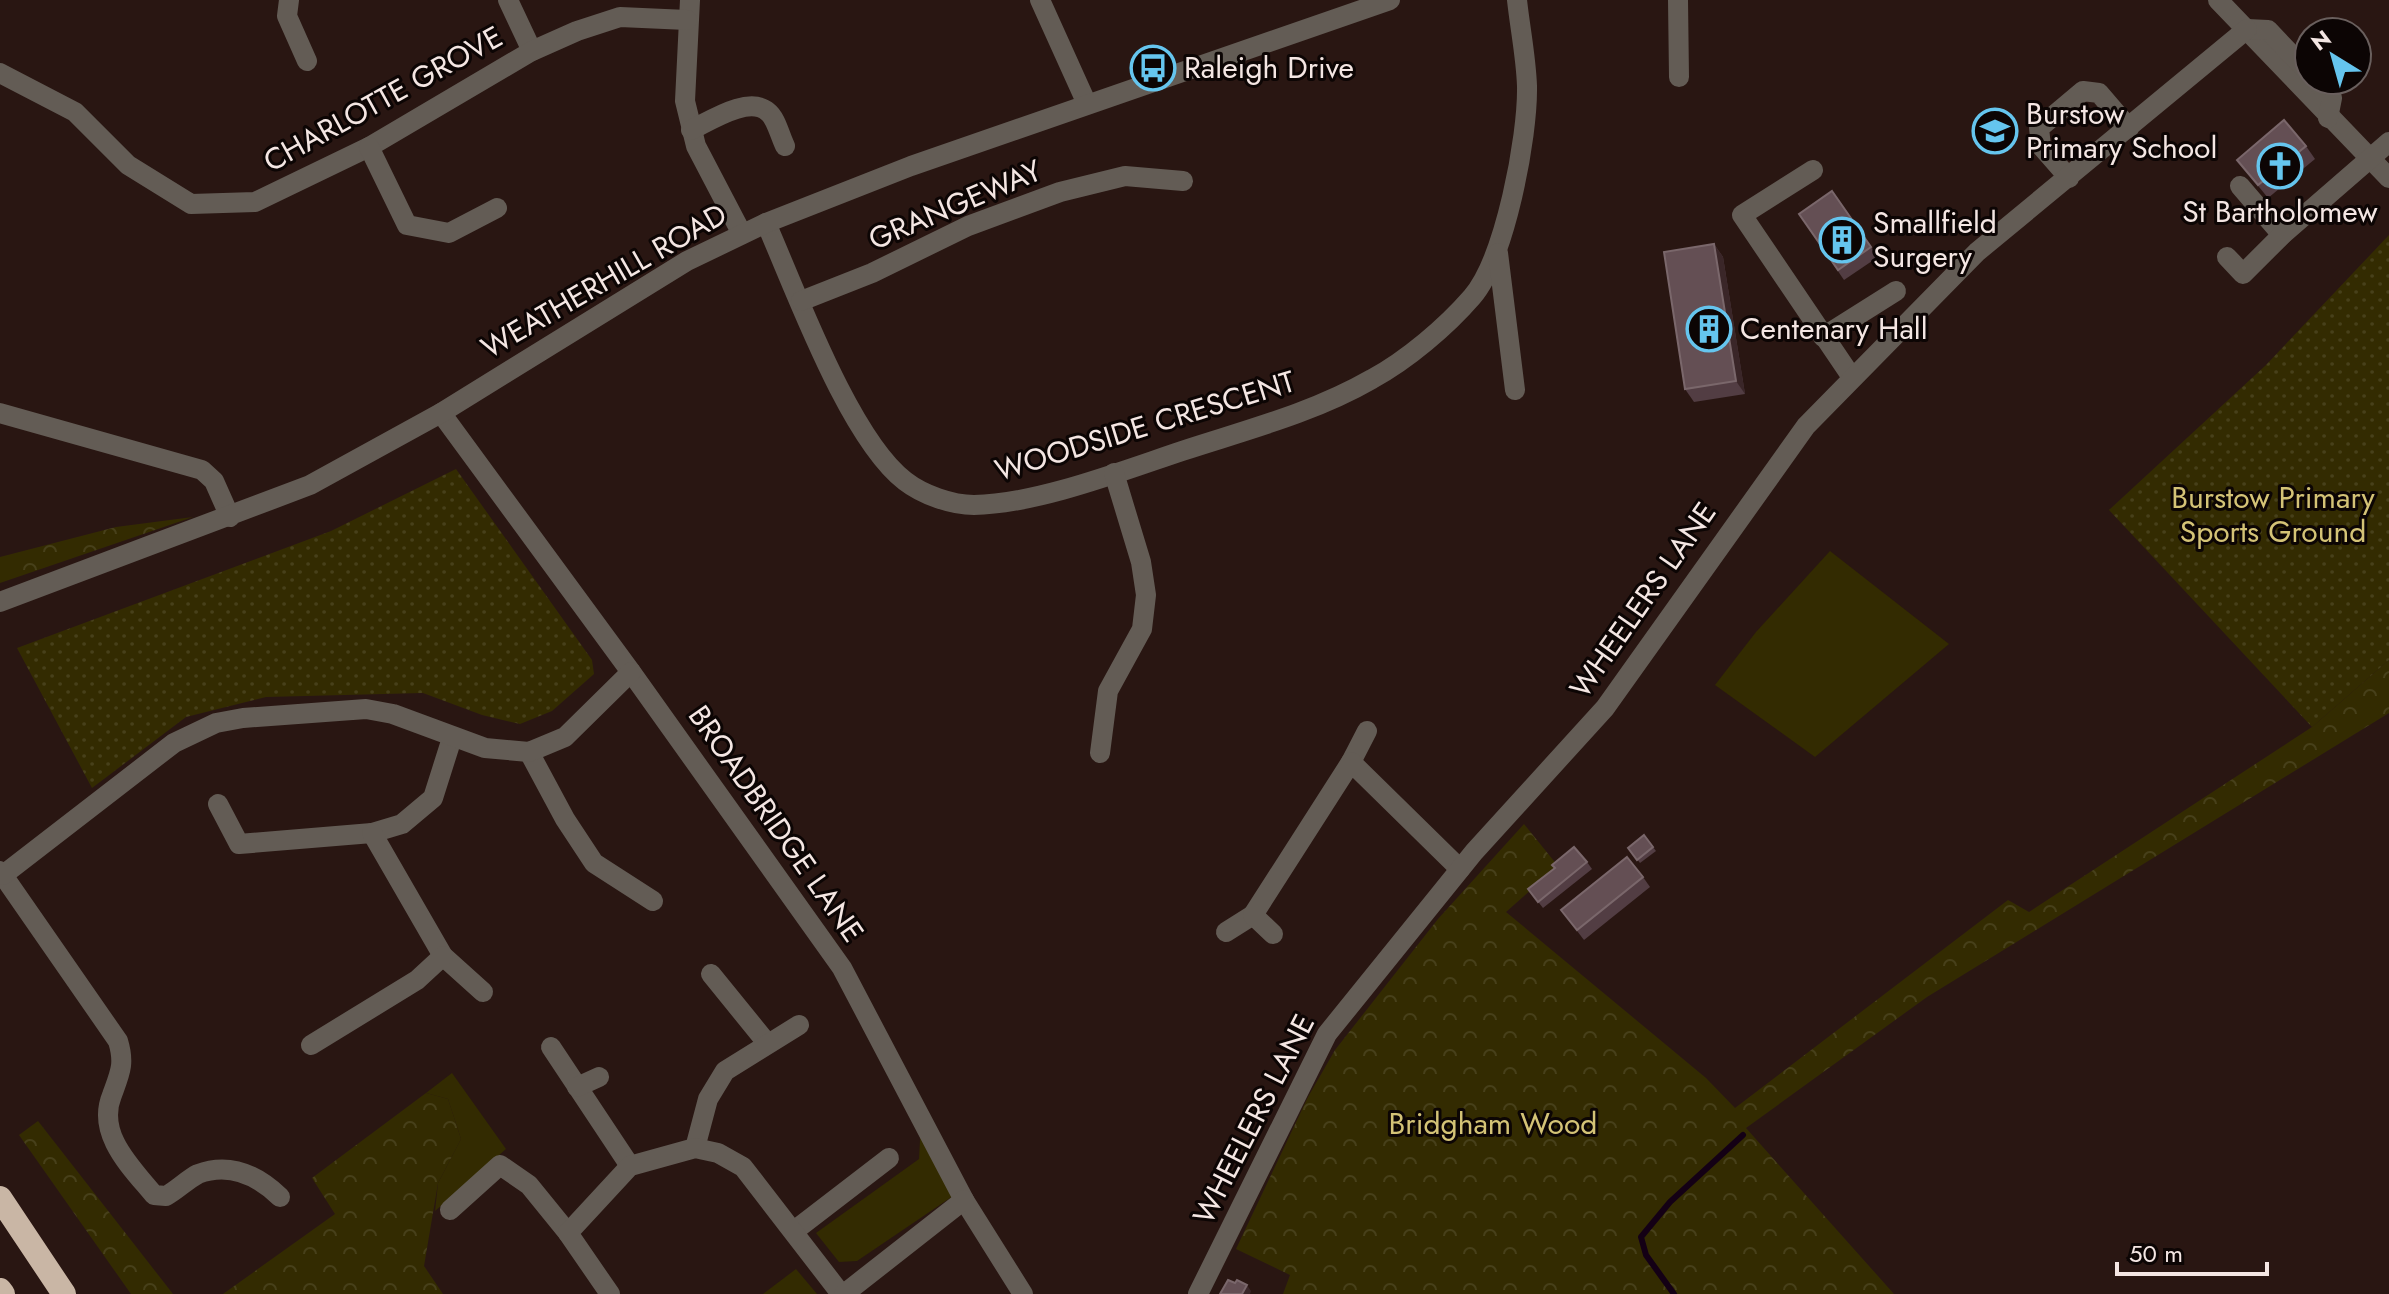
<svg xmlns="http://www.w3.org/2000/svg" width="2389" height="1294" font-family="Jost,sans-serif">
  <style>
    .grass { fill: #332b01 }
    .forest { fill: url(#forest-crowns) }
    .park { fill: url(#park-dots) }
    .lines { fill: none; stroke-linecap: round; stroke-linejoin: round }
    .stream { stroke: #140015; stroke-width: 6 }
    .minor { stroke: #635c55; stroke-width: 20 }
    .highway { stroke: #c9b6a5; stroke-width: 24 }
    .wall { fill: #523d43 }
    .shaded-wall { fill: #3a2628 }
    .building { fill: #644f54; stroke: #7a676b; stroke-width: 2 }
    .labels { text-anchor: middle; stroke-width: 6; stroke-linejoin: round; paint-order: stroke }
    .poi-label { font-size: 30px; fill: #f4e6e3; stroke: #0c0504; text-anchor: start }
    .street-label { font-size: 30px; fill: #f4e6e3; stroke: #0c0504 }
    .park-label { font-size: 30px; fill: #d4c376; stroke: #0c0504 }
  </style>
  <defs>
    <pattern id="forest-crowns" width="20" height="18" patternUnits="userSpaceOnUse" patternTransform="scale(2)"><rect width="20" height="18" fill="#332b01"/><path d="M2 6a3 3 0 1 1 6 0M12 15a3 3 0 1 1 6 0" fill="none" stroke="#47401a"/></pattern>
    <pattern id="park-dots" width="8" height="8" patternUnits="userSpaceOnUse" patternTransform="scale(2)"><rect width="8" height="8" fill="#332b01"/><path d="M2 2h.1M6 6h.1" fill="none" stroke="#47401a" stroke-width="1.8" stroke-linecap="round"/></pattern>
  </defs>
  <rect width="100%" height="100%" fill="#291612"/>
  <g class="grass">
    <polygon points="1830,551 1949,644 1815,757 1715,685 1756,632"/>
    <polygon points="452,1073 506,1149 435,1211 438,1183 461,1139 448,1099 426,1093"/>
    <polygon points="921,1121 953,1196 857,1261 839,1262 816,1233 919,1159"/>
    <polygon points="796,1269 817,1294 763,1294"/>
  </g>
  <g class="forest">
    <polygon points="193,517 0,583 0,557 116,527"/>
    <polygon points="2389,660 2389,713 1927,997 1746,1128 1894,1294 1283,1294 1290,1275 1236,1249 1308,1097 1335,1050 1438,919 1524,824 1558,866 1506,912 1706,1078 1735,1108 2008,900 2029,912 2312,727"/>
    <polygon points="426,1093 448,1099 461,1139 438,1183 424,1266 443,1294 223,1294 335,1214 312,1178"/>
    <polygon points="38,1121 173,1294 131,1294 19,1135"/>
  </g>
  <g class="park">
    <polygon points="2389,235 2389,660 2312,727 2109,510 2266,365"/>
    <polygon points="456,469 592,660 594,674 552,711 520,724 482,715 423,693 266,697 186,717 92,788 17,648 331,531"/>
  </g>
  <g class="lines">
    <polyline class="stream" points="1674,1294 1646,1255 1641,1237 1670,1202 1743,1135"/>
    <g class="minor">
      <polyline points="289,0 287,16 307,61"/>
      <polyline points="508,0 532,51"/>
      <polyline points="690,0 685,101 696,146 742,234"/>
      <polyline points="1040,0 1087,104"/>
      <polyline points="1678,0 1679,77"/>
      <polyline points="2218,0 2389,178"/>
      <polyline points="2247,29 2268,30 2309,73"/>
      <polyline points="0,73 75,112 128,165 191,204 255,202 369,147 532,51 577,31 620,17 687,20"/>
      <polyline points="2315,80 2332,98 2328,118"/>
      <path d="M691 130C710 121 749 95 768 112 776 118 780 136 785 146"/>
      <polyline points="369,147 407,225 449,233 497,208"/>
      <polyline points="1813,170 1742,215 1851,376"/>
      <polyline points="2069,178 2041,146 2039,128 2083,91 2099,93 2129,128"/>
      <polyline points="2240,186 2282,235"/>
      <path d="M766 223C796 291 849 438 905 481 923 495 952 505 974 505 1037 504 1122 471 1182 451 1246 430 1313 413 1372 379 1407 360 1446 327 1472 297 1505 259 1528 137 1527 86 1526 57 1520 28 1517 0"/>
      <polyline points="1498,253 1515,390"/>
      <polyline points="2227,257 2243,274 2282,235 2389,142"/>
      <polyline points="801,301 872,273 968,226 1060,192 1125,176 1183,181"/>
      <polyline points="1823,337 1896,291"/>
      <polyline points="0,413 202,470 214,481 230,517"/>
      <polyline points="441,413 631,672 842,968 964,1200 1023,1294"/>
      <polyline points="0,602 310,485 441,413 687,261 766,223 911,166 1390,0"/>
      <polyline points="529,752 565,819 594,863 653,901"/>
      <polyline points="1100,753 1108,691 1142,629 1146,595 1141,562 1114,473"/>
      <polyline points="1351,762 1367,731"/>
      <polyline points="218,804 239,844 372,833 402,824 433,798 452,738"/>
      <polyline points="372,833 443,956 483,992"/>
      <path d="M0 871 118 1041C125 1064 120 1073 112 1095 96 1134 131 1167 154 1195L166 1196C177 1190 188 1179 198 1174 230 1162 257 1175 280 1197"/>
      <polyline points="3,875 174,743 216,723 243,718 366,709 393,714 485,748 529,752 565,737 631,672"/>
      <polyline points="1226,932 1253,915"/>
      <polyline points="1273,934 1253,915 1351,762 1460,869"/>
      <polyline points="711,974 767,1043"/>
      <polyline points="311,1045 417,980 443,956"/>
      <polyline points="551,1047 630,1166"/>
      <polyline points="577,1087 599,1077"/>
      <polyline points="695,1148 708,1099 725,1071 799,1025"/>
      <polyline points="450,1210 500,1165 529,1185 568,1233"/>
      <polyline points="794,1231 889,1158"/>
      <polyline points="610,1294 568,1233 630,1166 695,1148 718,1153 743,1167 841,1294"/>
      <polyline points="844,1294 964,1200"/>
      <polyline points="1198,1294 1327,1034 1474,852 1605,708 1806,426 1977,252 2247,29"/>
    </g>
    <g class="highway">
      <polyline points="0,1198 64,1294"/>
      <polyline points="0,1290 3,1294"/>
    </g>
  </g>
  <g class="wall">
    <polygon points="2306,146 2315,159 2268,198 2237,160"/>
    <polygon points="1832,191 1878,257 1844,280 1799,214"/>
    <polygon points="1714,244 1723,257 1745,394 1694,402 1685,389"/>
    <polygon points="1644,835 1656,851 1640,863 1628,848"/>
    <polygon points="1587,862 1592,869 1543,908 1528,889"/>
    <polygon points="1643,877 1650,887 1584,940 1561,910"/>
  </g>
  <g class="shaded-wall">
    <polygon points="1714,244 1723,257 1745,394 1736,381"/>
    <polygon points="1247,1285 1251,1291 1250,1294 1242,1294"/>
  </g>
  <g class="building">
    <polygon points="2284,120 2306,146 2258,185 2237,160"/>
    <polygon points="1832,191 1871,247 1838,270 1799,214"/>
    <polygon points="1714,244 1736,381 1685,389 1664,252"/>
    <polygon points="1644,835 1653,847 1637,860 1628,848"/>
    <polygon points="1574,847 1587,862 1538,902 1528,889 1555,868 1552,865"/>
    <polygon points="1627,857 1643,877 1577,930 1561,910"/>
    <polygon points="1228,1280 1235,1283 1237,1280 1247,1285 1242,1294 1220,1294"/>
  </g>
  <defs>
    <g id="bus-ring" transform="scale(2.3)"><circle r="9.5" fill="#0c0504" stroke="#65c5ee" stroke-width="1.5"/><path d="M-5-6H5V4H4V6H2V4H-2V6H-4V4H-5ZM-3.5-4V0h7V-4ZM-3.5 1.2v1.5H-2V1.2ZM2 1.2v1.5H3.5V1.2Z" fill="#65c5ee"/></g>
    <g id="school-ring" transform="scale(2.3)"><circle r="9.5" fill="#0c0504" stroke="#65c5ee" stroke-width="1.5"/><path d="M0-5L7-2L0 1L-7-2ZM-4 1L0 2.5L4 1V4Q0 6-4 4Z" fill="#65c5ee"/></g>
    <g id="church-ring" transform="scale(2.3)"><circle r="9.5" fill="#0c0504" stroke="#65c5ee" stroke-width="1.5"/><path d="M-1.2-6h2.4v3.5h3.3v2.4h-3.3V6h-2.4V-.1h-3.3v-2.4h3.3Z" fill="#65c5ee"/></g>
    <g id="building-ring" transform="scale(2.3)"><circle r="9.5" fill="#0c0504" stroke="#65c5ee" stroke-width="1.5"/><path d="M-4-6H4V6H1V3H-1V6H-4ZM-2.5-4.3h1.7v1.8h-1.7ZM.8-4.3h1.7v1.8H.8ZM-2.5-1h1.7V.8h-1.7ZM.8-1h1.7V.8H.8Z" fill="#65c5ee"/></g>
  </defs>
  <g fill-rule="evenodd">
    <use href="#bus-ring" x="1153" y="68"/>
    <use href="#school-ring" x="1995" y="131"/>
    <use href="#church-ring" x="2280" y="166"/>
    <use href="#building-ring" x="1842" y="240"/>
    <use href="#building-ring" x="1709" y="329"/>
  </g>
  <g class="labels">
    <g class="poi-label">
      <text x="1184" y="78">Raleigh Drive</text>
      <text x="2026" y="124">Burstow<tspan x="2026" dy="34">Primary School</tspan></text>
      <text x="2280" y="222" text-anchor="middle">St Bartholomew</text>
      <text x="1873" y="233">Smallfield<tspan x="1873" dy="34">Surgery</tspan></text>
      <text x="1740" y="339">Centenary Hall</text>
    </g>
    <g class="street-label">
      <text transform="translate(383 99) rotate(-29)" y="10">CHARLOTTE GROVE</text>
      <text transform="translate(955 205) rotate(-23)" y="10">GRANGEWAY</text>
      <text transform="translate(604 281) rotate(-30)" y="10">WEATHERHILL ROAD</text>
      <text transform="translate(1145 426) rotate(-17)" y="10">WOODSIDE CRESCENT</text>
      <text transform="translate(1643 600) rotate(-55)" y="10">WHEELERS LANE</text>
      <text transform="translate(776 824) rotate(55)" y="10">BROADBRIDGE LANE</text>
      <text transform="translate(1254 1119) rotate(-63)" y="10">WHEELERS LANE</text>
    </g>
    <g class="park-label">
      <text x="2273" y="508">Burstow Primary<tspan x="2273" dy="34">Sports Ground</tspan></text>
      <text x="1493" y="1134">Bridgham Wood</text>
    </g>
  </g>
  <g transform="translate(2333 56) rotate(323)"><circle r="38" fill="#0c0504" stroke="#695f5d" stroke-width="2"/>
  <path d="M0-6L14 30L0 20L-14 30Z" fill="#65c5ee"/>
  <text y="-12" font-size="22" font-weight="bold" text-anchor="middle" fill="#f4e6e3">N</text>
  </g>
  <path d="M2117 1262v12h150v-12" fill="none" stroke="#f4e6e3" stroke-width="4"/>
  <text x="2129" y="1262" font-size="24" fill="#f4e6e3" stroke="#0c0504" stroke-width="6" paint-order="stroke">50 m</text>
</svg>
